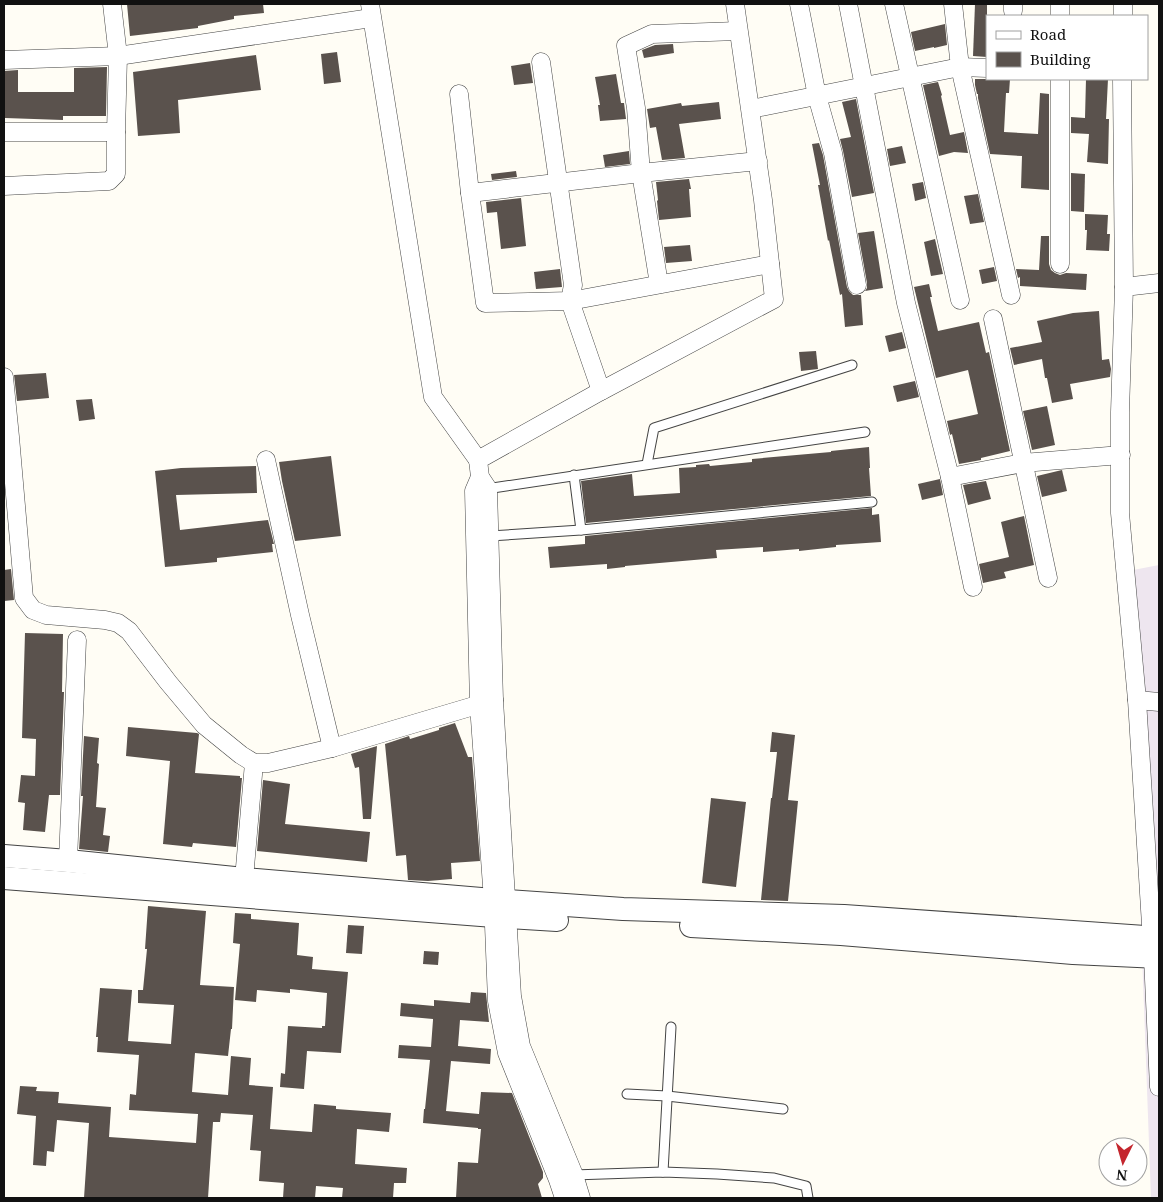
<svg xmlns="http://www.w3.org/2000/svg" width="1163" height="1202" font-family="'Noto Serif',serif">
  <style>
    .industrial { fill: #eee6ef }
    .building { fill: #5a524d }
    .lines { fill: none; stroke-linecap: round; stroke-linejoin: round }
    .service-casing { stroke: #444; stroke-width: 11 }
    .minor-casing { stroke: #444; stroke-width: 19 }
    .tertiary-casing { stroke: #444; stroke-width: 24 }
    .service { stroke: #fff; stroke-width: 9 }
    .minor { stroke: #fff; stroke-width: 18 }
    .tertiary { stroke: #fff; stroke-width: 22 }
  </style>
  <rect width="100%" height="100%" fill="#fffdf5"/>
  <polygon class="industrial" points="1159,565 1159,1198 1151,1198 1128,571"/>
  <g class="building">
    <polygon points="127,4 263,4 264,13 234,16 234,19 198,26 198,28 130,36"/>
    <polygon points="975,4 987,4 987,57 973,56"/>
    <polygon points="945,24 947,45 934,48 934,47 915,51 911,32"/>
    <polygon points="673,44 674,53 644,58 642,50 655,45"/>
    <polygon points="337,52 341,82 324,84 321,54"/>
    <polygon points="256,55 261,90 178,100 180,133 138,136 133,72"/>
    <polygon points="530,63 533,83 514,85 511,66"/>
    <polygon points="107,67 106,116 63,116 63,120 5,118 4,71 18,70 18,92 74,92 74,68"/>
    <polygon points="616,74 621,103 624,103 626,119 600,121 598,105 600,105 595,77"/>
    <polygon points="975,79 1010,79 1009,93 1006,93 1004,132 1038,134 1040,93 1049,94 1049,190 1021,188 1022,156 990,154 978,98 978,94 977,94 975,85"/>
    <polygon points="1086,79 1108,79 1106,119 1109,119 1108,164 1087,162 1089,134 1071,133 1071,117 1085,118"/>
    <polygon points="938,82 942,95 941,96 950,135 964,132 968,153 954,152 939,156 923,85"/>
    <polygon points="856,99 874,193 852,197 843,151 840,139 851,137 842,102"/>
    <polygon points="719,102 721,119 679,124 685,158 662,160 656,127 650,128 647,109 681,103 682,106"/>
    <polygon points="819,143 823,155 847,287 849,291 853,295 861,295 863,325 845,327 842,294 840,295 829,240 828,241 818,185 820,185 812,144"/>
    <polygon points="902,146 906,163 890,166 887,149"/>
    <polygon points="629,151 630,164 605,167 603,155"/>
    <polygon points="516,171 517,177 492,180 491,174"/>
    <polygon points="1071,173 1085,174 1084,212 1071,211"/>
    <polygon points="689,179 691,189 689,189 691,217 659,220 657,201 658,200 656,182"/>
    <polygon points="923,182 926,198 915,201 912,184"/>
    <polygon points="978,194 984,222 970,224 964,196"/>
    <polygon points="521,198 526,246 501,249 497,212 487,213 486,202"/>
    <polygon points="1085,214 1108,215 1107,234 1110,234 1109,251 1086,250 1087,230 1085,230"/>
    <polygon points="874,231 883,288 865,291 867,288 867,283 858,233"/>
    <polygon points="1041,236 1049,236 1049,264 1051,270 1055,273 1060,275 1066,273 1087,274 1086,290 1020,286 1020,277 1018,278 1016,269 1039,270"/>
    <polygon points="935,239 943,274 931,276 924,242"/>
    <polygon points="690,245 692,261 666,263 664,247"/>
    <polygon points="994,267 997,281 982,284 979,270"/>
    <polygon points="560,269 562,287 536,289 534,272"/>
    <polygon points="929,284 932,297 930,297 938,331 979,322 986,353 989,352 1010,451 981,458 981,460 959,464 952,434 950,435 947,421 978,414 968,370 936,378 914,287"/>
    <polygon points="1099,311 1102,360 1109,359 1111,369 1110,377 1070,384 1073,399 1052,403 1047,378 1045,378 1042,359 1014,365 1010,348 1042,342 1037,321 1073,313"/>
    <polygon points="902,332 906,348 889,352 885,336"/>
    <polygon points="816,351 818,369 801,371 799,352"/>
    <polygon points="46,373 49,398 17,401 14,375"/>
    <polygon points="915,381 919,397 897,402 893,386"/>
    <polygon points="92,399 95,419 79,421 76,400"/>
    <polygon points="1047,406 1055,445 1032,450 1023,411"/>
    <polygon points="869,447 870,468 869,468 871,496 586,523 581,481 632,474 634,496 680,493 679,468 696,467 696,465 709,464 710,466 752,462 752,459 831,452 831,451"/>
    <polygon points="331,456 341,536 295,541 282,481 279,462"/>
    <polygon points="256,466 257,493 176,495 180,530 268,520 274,544 272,544 273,552 217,558 217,562 165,567 155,471 181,468"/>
    <polygon points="1062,470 1067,491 1042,497 1037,476"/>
    <polygon points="940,479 943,495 922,500 918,484"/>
    <polygon points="986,481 991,499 968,505 963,485"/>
    <polygon points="872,508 872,515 879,514 881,542 836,545 836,547 799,551 799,549 763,552 763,547 716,550 717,558 625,566 625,567 607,569 607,564 550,568 548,547 585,544 585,536"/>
    <polygon points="1024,516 1034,565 1004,572 1006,578 983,583 979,564 1009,557 1001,522"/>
    <polygon points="11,569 14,600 4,601 4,570"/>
    <polygon points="25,633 63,634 62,692 64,692 60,795 49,795 45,832 23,830 25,803 18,802 21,775 35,776 36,739 22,738"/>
    <polygon points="455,723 468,757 472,757 480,861 451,863 452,879 428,881 408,880 406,855 396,856 385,744 409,736 410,739 439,730 439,728"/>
    <polygon points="128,727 197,733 199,734 195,773 240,776 240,778 242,778 236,847 193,843 192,847 163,844 170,761 126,756"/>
    <polygon points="772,732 795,735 788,800 798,801 788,901 761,900 771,798 772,798 777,752 770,752"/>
    <polygon points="84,736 99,738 97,763 99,764 96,807 106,808 103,835 110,836 108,852 79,849 83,796 81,796"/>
    <polygon points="377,746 371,819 363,819 359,767 355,768 351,754"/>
    <polygon points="263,780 290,784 285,824 370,832 367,862 257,851"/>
    <polygon points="711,798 746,802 736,887 702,883"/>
    <polygon points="148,906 206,911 200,985 234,987 232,1029 231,1029 228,1056 195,1053 192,1092 228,1095 231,1056 251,1058 249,1085 273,1087 270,1129 312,1132 314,1104 336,1106 336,1109 391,1113 389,1132 357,1129 355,1164 407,1168 406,1183 394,1183 393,1198 342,1198 343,1188 316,1186 315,1198 283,1198 284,1183 259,1181 261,1151 250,1150 253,1115 221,1113 220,1122 213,1122 208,1198 84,1198 89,1123 57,1120 54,1152 47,1151 46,1166 33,1165 36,1116 17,1114 20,1086 37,1087 36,1091 59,1092 58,1103 111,1107 109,1137 196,1143 198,1114 129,1110 130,1094 136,1095 139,1055 97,1052 98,1037 96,1037 100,988 132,990 128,1041 171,1044 174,1005 138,1003 138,990 143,990 147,949 145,949"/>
    <polygon points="235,913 251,914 251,919 299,923 297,955 313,957 312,969 348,972 341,1053 307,1051 304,1089 280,1087 281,1073 285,1074 288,1026 322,1028 322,1026 325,1026 327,993 290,989 290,993 257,990 256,1002 235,1000 240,944 233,943"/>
    <polygon points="348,925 364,926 362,954 346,953"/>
    <polygon points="424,951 439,952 438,965 423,964"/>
    <polygon points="471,992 486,993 489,1022 460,1020 458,1046 491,1049 490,1064 451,1061 446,1111 479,1114 481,1092 512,1093 543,1172 543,1178 538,1184 542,1198 456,1198 458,1162 478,1163 481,1129 478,1129 478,1128 423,1123 424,1109 425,1109 430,1060 398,1058 399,1045 431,1047 433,1020 433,1019 400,1016 401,1003 434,1006 434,1000 470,1003"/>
  </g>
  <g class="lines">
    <g class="service-casing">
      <g id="service">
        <polyline points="647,464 654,428 852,365"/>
        <polyline points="574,475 581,530"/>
        <polyline points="486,489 865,432"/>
        <polyline points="490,536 581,530 872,502"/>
        <polyline points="627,1094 667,1096 783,1109"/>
        <polyline points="663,1172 671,1027"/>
        <polyline points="573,1175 663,1172 717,1174 774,1178 806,1186 808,1198"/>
      </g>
    </g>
    <g class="minor-casing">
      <g id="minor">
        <polyline points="370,4 433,397 478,460"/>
        <polyline points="799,4 817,96 833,153 857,285"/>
        <polyline points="848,4 906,303 950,477 973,587"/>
        <polyline points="894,4 960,300"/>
        <polyline points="953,4 960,67 1011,295"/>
        <polyline points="1013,11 1013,4"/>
        <polyline points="1060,16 1060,4"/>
        <polyline points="1123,16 1123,4"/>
        <polyline points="4,60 118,56 371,18"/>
        <polyline points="541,62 573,285 570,301 601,391"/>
        <polyline points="1060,79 1060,264"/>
        <polyline points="1122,79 1124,287"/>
        <polyline points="459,94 470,193 485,303 570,301 770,264"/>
        <polyline points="751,109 960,67 987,68"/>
        <polyline points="4,132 116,132"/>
        <polyline points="4,186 109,181 116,174 116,132 118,56 112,4"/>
        <polyline points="470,193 641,173 758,161"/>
        <polyline points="1159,283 1124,287 1120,412 1120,513 1137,700 1153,957 1159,1087"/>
        <polyline points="659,284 641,173 636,108 626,46 652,34 738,31"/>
        <polyline points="993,319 1048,578"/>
        <polyline points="4,377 10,437 24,598 33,610 46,615 105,620 118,623 129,631 168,682 204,725 241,755 254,763 268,763 332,748 494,700"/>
        <polyline points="266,460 300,615 332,748"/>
        <polyline points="480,477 474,491 479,705 493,900 497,1001 507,1053 558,1180 564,1198"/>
        <polyline points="950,477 1023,463 1121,455"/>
        <polyline points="1137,700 1159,702"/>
        <polyline points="68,861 77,640"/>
        <polyline points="244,879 254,763"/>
        <polyline points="581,1198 574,1175 521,1046 512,996 494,700 488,489 480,477 478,460 601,391 774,299 763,200 735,4"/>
      </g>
    </g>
    <g class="tertiary-casing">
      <g id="tertiary">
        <polyline points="4,856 68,861 244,879 493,900 623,909 844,916 1159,938"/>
        <polyline points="4,878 494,916 557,920"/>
        <polyline points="691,926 841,934 1073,953 1159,957"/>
      </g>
    </g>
    <use href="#service" class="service"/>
    <use href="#minor" class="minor"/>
    <use href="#tertiary" class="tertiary"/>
  </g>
  <rect width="1163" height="1202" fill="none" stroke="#111111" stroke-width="10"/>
  <rect x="986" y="15" width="162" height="65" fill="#ffffff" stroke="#a0a0a0"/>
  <rect x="996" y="31" width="25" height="8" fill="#ffffff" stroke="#a0a0a0"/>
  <text x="1030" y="40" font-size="15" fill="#111111">Road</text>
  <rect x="996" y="52" width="25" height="15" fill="#5a524d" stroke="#a0a0a0"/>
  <text x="1030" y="65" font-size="15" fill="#111111">Building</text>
  <g transform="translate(1123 1162) rotate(185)"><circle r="24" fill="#ffffff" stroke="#a0a0a0"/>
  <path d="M0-4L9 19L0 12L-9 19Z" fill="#c4262e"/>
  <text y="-8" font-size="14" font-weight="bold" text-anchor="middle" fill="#111111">N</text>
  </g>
</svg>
